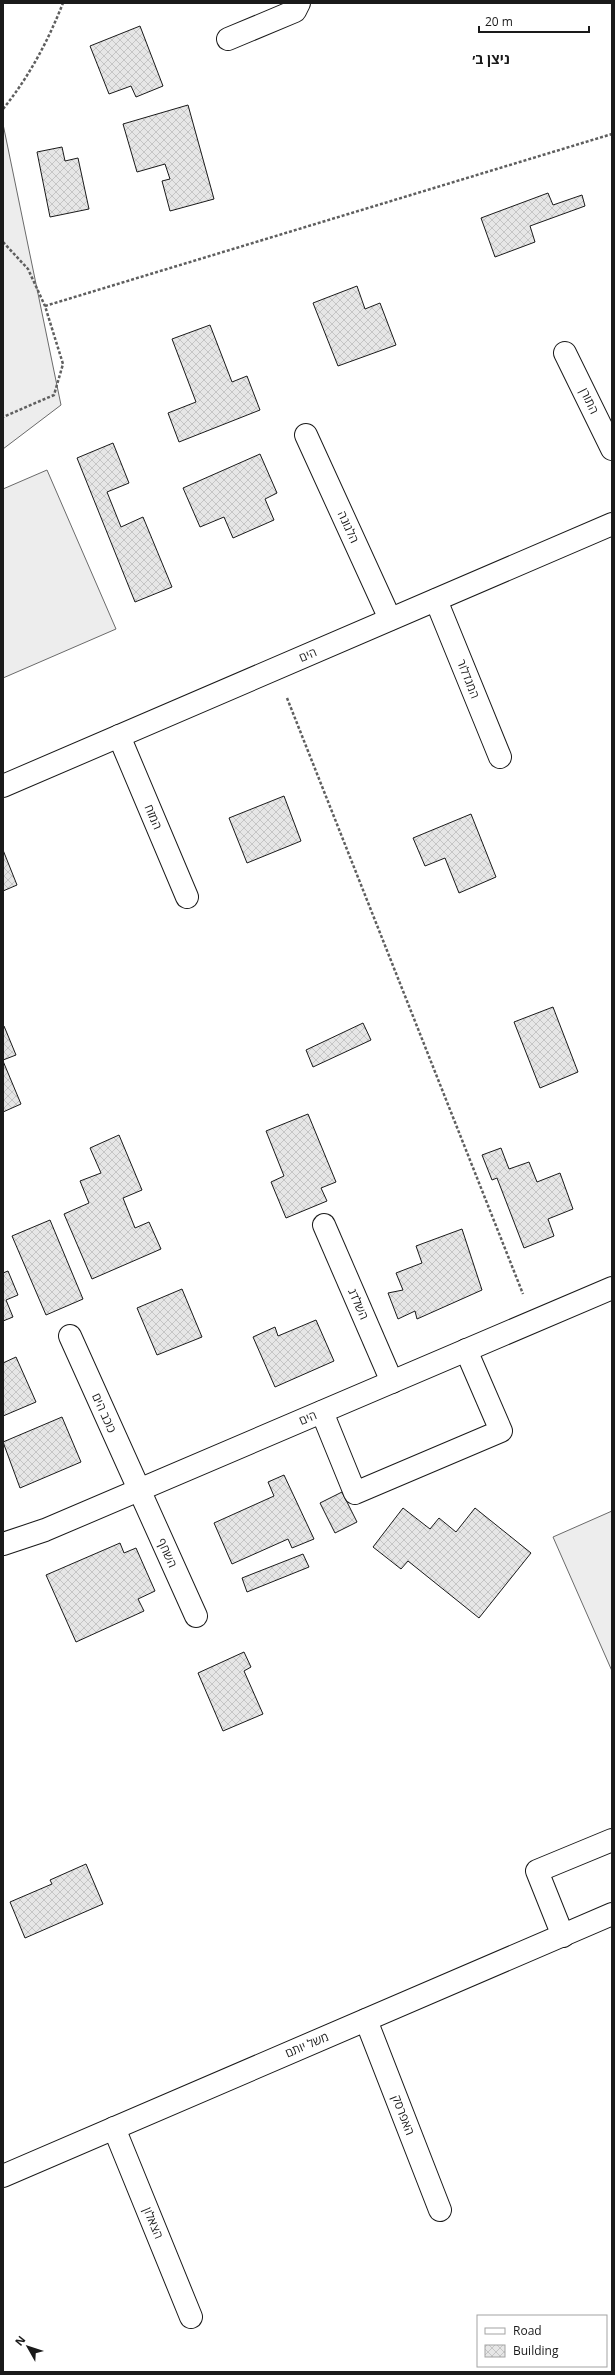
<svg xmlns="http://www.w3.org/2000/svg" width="615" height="2375" font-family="'Open Sans','Noto Sans Hebrew',sans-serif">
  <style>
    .built { fill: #ededed; stroke: #6a6a6a }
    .building { fill: url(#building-cross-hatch); stroke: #1a1a1a }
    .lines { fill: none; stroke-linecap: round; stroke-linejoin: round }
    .minor-casing { stroke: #1a1a1a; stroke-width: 24 }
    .path { stroke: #5f5f5f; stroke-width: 2.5; stroke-dasharray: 3 2; stroke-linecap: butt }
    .minor { stroke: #fff; stroke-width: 22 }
    .labels { text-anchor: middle; stroke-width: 3; stroke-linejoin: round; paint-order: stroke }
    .street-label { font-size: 12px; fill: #1a1a1a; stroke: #fff }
    .quarter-label { font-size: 14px; font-weight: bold; fill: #1a1a1a; stroke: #fff }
  </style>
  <defs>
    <pattern id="building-cross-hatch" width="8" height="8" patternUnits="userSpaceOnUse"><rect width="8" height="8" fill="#e6e6e6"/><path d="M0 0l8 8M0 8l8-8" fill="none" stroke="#c5c5c5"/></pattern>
  </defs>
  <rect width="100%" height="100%" fill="#fff"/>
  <g class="built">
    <polygon points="3,124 61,405 3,449"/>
    <polygon points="47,470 116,629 3,678 3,489"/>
    <polygon points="612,1511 612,1671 553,1537"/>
  </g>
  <g class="building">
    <polygon points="140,26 163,86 136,97 131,86 109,94 90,46"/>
    <polygon points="188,105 214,199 170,211 162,181 170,179 165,164 137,172 123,124"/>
    <polygon points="62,147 65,161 78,158 89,209 50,217 37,152"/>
    <polygon points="548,193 553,205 582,195 585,206 530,226 535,242 495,257 481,218"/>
    <polygon points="357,286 365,309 380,303 396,345 338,366 313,303"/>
    <polygon points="210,325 232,382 247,376 260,410 179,442 168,413 196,402 172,339"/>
    <polygon points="113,443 129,483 107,492 121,527 143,517 172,587 135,602 77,458"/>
    <polygon points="260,454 277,493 265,499 274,520 233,538 224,517 200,527 183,488"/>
    <polygon points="284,796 301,841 247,863 229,818"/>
    <polygon points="471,814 496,877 459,893 445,858 425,866 413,838"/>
    <polygon points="3,850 17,885 3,891"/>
    <polygon points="553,1007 578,1072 540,1088 514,1022"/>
    <polygon points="363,1023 371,1040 313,1067 306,1050"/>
    <polygon points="4,1026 16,1055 3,1060 3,1027"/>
    <polygon points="3,1061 21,1104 3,1112"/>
    <polygon points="308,1114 336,1182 321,1188 327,1201 286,1218 271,1182 284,1176 266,1131"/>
    <polygon points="119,1135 142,1190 123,1198 135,1228 149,1222 161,1249 92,1279 64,1214 89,1203 80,1181 101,1173 90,1148"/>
    <polygon points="501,1148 509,1169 529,1162 537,1182 560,1173 573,1209 548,1219 554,1236 524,1248 497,1178 492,1180 482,1155"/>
    <polygon points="50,1220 83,1299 46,1315 12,1236"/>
    <polygon points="462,1229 482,1290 417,1319 415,1311 398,1319 388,1293 403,1290 396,1273 422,1263 416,1246"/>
    <polygon points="8,1271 18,1295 6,1300 13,1317 3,1321 3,1273"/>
    <polygon points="182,1289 202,1337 157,1355 137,1308"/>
    <polygon points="316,1320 334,1361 275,1387 253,1337 275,1327 278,1336"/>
    <polygon points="16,1357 36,1402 3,1416 3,1363"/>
    <polygon points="62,1417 81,1462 20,1488 3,1442"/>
    <polygon points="284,1475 314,1539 292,1548 288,1539 232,1564 214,1523 274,1496 268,1482"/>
    <polygon points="342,1492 357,1522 335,1533 320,1503"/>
    <polygon points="403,1508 430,1529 439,1518 456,1532 475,1508 531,1553 479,1618 408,1561 401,1569 373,1547"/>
    <polygon points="120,1543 124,1553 136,1548 155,1591 138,1599 144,1611 76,1642 46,1575"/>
    <polygon points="303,1554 309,1567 247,1592 242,1578"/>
    <polygon points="244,1652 251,1667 244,1671 263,1714 223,1731 198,1673"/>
    <polygon points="86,1864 103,1904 25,1938 10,1902 52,1884 50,1880"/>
  </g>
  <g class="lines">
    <g class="minor-casing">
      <g id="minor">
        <polyline points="228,39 295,11 299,3"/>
        <polyline points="565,353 612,449"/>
        <polyline points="306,435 390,619"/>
        <polyline points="436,600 500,757"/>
        <polyline points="119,736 187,897"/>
        <polyline points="3,786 612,524"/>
        <polyline points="324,1225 392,1382"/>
        <polyline points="70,1336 196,1616"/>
        <polyline points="322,1412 355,1493 501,1431 466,1350"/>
        <polyline points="3,1544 45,1530 612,1288"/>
        <polyline points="563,1936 537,1871 612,1840"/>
        <polyline points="366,2020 440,2210"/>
        <polyline points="114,2128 191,2317"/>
        <polyline points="3,2176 612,1914"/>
      </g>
    </g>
    <g class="path">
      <path d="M3 109C29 77 48 41 63 3"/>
      <polyline points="3,242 28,269 45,306 63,364 54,395 3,417"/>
      <polyline points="45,306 612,134"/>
      <polyline points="287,698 523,1294"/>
    </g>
    <use href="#minor" class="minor"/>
  </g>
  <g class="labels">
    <g class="street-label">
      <text transform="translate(589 401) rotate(64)" y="4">התורן</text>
      <text transform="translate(348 527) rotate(65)" y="4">הלגונה</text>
      <text transform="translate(308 655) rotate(-23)" y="4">הים</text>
      <text transform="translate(468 679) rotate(68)" y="4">המגדלור</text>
      <text transform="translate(153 817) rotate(67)" y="4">המזח</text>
      <text transform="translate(358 1304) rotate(66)" y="4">השלדג</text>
      <text transform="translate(104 1413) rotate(66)" y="4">כוכב הים</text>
      <text transform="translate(308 1418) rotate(-23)" y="4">הים</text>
      <text transform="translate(167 1553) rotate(66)" y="4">השחף</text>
      <text transform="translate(307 2045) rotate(-23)" y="4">משל יותם</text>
      <text transform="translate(403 2115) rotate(69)" y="4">האפרסק</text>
      <text transform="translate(153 2223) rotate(68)" y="4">הצאלון</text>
    </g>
    <g class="quarter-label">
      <text x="491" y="64">ניצן ב׳</text>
    </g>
  </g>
  <rect width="615" height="2375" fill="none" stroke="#1a1a1a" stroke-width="8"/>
  <rect x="477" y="2315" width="130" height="52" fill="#ffffff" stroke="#a3a3a3"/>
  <rect x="485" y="2328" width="20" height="6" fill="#ffffff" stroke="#a3a3a3"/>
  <text x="513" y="2335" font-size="12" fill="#1a1a1a">Road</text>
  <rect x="485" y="2345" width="20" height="12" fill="url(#building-cross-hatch)" stroke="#a3a3a3"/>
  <text x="513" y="2355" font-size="12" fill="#1a1a1a">Building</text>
  <g transform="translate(28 2347) rotate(309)" stroke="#ffffff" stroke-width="3" paint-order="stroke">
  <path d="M0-3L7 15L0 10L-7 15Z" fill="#1a1a1a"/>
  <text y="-6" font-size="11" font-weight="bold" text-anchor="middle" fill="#1a1a1a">N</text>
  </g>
  <path d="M479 26v6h110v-6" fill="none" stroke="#1a1a1a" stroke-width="2"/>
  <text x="485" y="26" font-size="12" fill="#1a1a1a" stroke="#ffffff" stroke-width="3" paint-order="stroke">20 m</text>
</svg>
